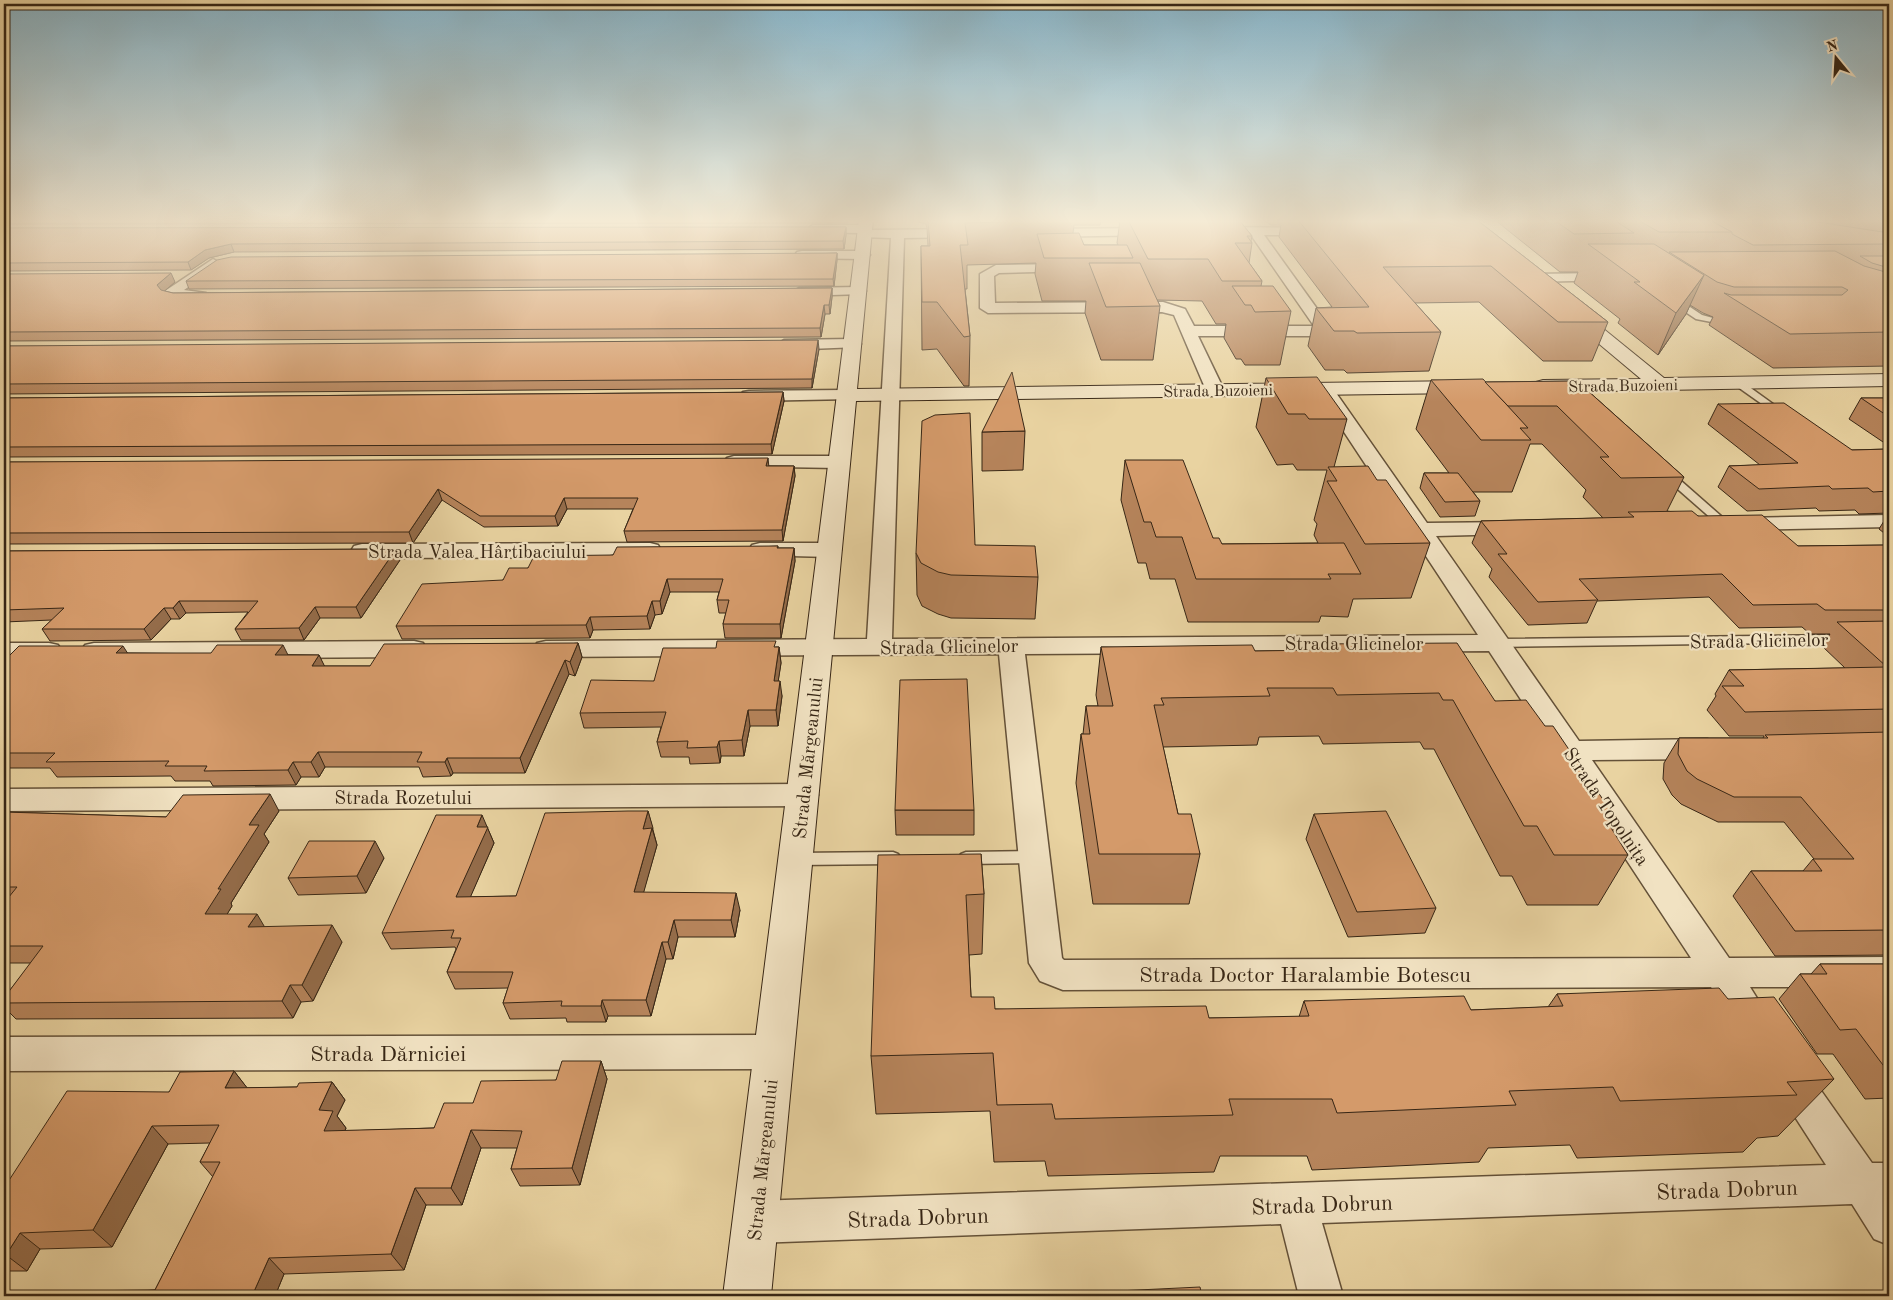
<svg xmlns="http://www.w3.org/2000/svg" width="1893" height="1300" font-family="'Old Standard TT',serif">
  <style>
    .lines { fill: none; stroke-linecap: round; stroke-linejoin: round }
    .lane-casing { stroke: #645138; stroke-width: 3 }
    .street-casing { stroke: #645138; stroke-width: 3 }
    .secondary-casing { stroke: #372615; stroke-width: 2 }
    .lane { fill: #f1e2c2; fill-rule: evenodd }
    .street { fill: #f1e2c2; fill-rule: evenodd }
    .secondary { fill: #f1e2c2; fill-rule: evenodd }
    .wall { fill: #b6845b; stroke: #372615 }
    .shaded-wall { fill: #946c4a; stroke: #372615 }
    .building { fill: #d49a6a; stroke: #372615 }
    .labels { text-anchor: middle; stroke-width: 4.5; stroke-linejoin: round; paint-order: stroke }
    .far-street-label { font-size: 16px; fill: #372615; stroke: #f1e2c2 }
    .street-label { font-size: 19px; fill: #372615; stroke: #f1e2c2 }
    .near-street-label { font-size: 22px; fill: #372615; stroke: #f1e2c2 }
  </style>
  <rect width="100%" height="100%" fill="#e9d3a1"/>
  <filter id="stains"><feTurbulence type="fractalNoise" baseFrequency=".004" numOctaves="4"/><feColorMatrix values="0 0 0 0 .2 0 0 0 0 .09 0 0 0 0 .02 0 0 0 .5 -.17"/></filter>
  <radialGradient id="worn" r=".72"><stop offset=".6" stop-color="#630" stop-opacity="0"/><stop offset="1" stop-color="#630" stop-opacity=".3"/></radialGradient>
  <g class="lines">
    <g class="lane-casing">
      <g id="lane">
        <polygon points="1672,299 1678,299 1702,315 1731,323 1727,325 1696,319 1672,303"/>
        <polygon points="1735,381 1741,381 1784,412 1776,414 1735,385"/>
        <polygon points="1668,472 1672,473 1729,523 1730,525 1729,527 1721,527 1664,477 1663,475"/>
        <polygon points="1843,635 1849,639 1847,642 1495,647 1489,643 1495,639"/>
        <polygon points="1034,851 1039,853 1042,857 1039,861 1034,863 966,864 961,862 958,858 961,854 966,852"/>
        <polygon points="893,852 898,854 901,858 898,862 893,864 796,865 791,863 788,859 791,855 796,853"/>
      </g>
    </g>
    <g class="street-casing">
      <g id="street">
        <path d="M813 225H865L870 226 871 230 962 229 969 233 962 237 904 238 892 639 1478 635 1319 394 1322 390H1334L1427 523 1512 522 1520 523 1523 528 1520 533 1512 534 1436 536 1579 741 1707 739 1717 742 1721 749 1717 756 1707 759 1592 760 1729 958 1889 957V987H1750L1775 1027 1770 1038 1757 1043 1744 1038 1711 987 1063 990 1040 981 1029 963 999 654 546 657 537 655 534 649 537 643 546 641 867 639 891 238 860 237 859 233 808 232 807 229ZM1489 651 1691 958 1064 960 1062 958 1025 654Z"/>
        <polygon points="1214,227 1319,228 1321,231 1319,234 1314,235 1264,235 1333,331 1325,336 1198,336 1224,390 1221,394 1209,394 1206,390 1174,315 1162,312 988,313 980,308 980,274 996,265 1069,264 1076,268 1074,271 999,273 994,276 995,303 1163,302 1185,309 1194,326 1314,326 1251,235 1209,234 1207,231"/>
        <polygon points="1152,228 1157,229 1159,232 1157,235 1039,237 1032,233 1039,229"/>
        <polygon points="802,251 863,251 870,255 863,259 797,258 795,255 797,252"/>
        <polygon points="213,259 220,263 218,266 184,290 206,293 208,296 206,299 165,297 163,294 165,291"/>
        <polygon points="1609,273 1614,274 1616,277 1614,280 1531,282 1524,278 1531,274"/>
        <polygon points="859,287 864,288 866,291 864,294 799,296 792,292 799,288"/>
        <polygon points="853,339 859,341 861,344 859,347 784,350 776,345 784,340"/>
        <polygon points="846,390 852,391 855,395 852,399 749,401 743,400 740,396 743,392 749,391"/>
        <polygon points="734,456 839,456 846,458 849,462 846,466 839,468 727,466 724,462 727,458"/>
        <polygon points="1889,515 1889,527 1737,530 1729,529 1726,524 1729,519 1737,518"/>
        <polygon points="650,543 658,545 661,550 658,555 650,557 362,558 354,556 351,551 354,546 362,544"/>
        <polygon points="760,543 830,543 838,545 841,550 838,555 830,557 752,555 749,550 752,545"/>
        <polygon points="414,641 423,643 426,649 423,655 414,657 94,659 85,657 81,651 85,645 94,643"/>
        <polygon points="4,643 49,643 58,645 62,651 58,657 49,659 4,659"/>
        <polygon points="803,784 813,787 818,795 813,803 803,806 4,811 4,789"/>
        <polygon points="773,1035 786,1040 791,1052 786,1064 773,1069 4,1071 4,1037"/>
        <polygon points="1790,1060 1803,1065 1872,1163 1889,1163 1889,1245 1874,1239 1852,1204 1322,1223 1343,1296 1299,1296 1281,1224 755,1243 740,1237 734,1222 740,1207 755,1201 1826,1165 1777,1089 1771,1077 1777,1065"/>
      </g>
    </g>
    <g class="secondary-casing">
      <g id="secondary">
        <polygon points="859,220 873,220 857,389 1465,381 1472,383 1475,387 1472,391 1465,393 856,401 771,1296 723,1296"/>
        <polygon points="1573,308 1579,309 1664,378 1889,374 1889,386 1543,392 1536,390 1533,386 1536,382 1543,380 1641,379 1567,317 1565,313 1567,309"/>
      </g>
    </g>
    <use href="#lane" class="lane"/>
    <use href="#street" class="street"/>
    <use href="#secondary" class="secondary"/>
  </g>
  <g class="wall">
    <polygon points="4,220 848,220 848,223 4,224"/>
    <polygon points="912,220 1101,220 1100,225 1074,225 1073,233 1084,245 1118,245 1117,243 1120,220 1239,220 1252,236 1251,241 1252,243 1249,263 1262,281 1261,286 1291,311 1280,365 1245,365 1241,359 1236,359 1224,338 1226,324 1216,324 1202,301 1157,300 1160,306 1153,360 1101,360 1085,313 1086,301 1042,301 1035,274 1036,263 967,265 967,289 965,289 970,336 969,386 964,386 937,349 922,350 921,246 928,246 927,228 926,224"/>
    <polygon points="1263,220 1477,220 1608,322 1592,361 1543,361 1479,302 1415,303 1441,332 1429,371 1347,373 1344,370 1325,370 1308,346 1316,308 1332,307 1279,237 1281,225 1271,225"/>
    <polygon points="1495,220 1889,220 1889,366 1773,368 1709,325 1713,317 1703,313 1690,305 1686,314 1658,355 1618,323 1620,319 1574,283 1578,272 1560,272"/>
    <polygon points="846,227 846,235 844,249 234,252 209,258 191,270 4,271 4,228"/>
    <polygon points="837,253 837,260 834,286 189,289 186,281"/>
    <polygon points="4,274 175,282 164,291 173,293 832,288 832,297 830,314 825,314 821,337 4,341"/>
    <polygon points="4,346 819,349 812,388 4,394"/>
    <polygon points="1266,378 1347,419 1334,467 1377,480 1430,543 1411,598 1353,599 1348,617 1321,616 1319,622 1188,622 1175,579 1150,579 1146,563 1138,563 1121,500 1125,460 1213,538 1222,544 1318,543 1314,535 1317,524 1314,520 1327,470 1297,470 1293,464 1277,465 1256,427"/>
    <polygon points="1431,380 1485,382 1577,381 1684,477 1667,511 1698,516 1798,546 1889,545 1889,955 1775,956 1733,896 1751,871 1803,871 1813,859 1814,859 1784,822 1718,822 1681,804 1672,795 1663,779 1664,763 1679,738 1763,738 1764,736 1729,736 1707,710 1716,696 1715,694 1729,670 1845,668 1822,646 1830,634 1810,634 1802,627 1739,628 1709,597 1597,601 1587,623 1528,625 1489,577 1492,569 1472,543 1481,521 1603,518 1583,497 1586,490 1542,444 1530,444 1512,492 1473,492 1480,501 1475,516 1440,517 1420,488 1424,473 1449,473 1416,429"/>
    <polygon points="783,392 784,401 772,454 4,457 4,398"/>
    <polygon points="1861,398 1889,398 1889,446 1849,419"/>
    <polygon points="1718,404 1852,450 1889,449 1889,537 1879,529 1889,513 1859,514 1855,510 1819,511 1816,508 1747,511 1718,487 1729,466 1760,465 1708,424"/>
    <polygon points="1025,431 1023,470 982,471 982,432"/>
    <polygon points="4,462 794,466 795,476 783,541 627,542 624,531 633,509 567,509 558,526 484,527 442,500 413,543 4,544"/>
    <polygon points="975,545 1038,577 1035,619 951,618 938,614 922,606 917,595 916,553"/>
    <polygon points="778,546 778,548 794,548 795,561 781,638 725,638 723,624 726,613 719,613 717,600 719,592 670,592 662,614 655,615 650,629 593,630 590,638 402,639 396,626 503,580 528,568 613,555"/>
    <polygon points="396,549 400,560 361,618 320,618 304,640 241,640 235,629 248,612 186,613 180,619 171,619 151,640 50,641 42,629 52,620 4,622 4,551"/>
    <polygon points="578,643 582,657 575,676 569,674 525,773 453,773 451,776 423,777 419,767 325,767 319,777 301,777 296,785 213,786 210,781 175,781 171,776 57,777 50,768 4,768 4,658 128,653 319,655 324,666 370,666"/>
    <polygon points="1314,644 1495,701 1545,726 1619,823 1614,832 1628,855 1598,905 1527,905 1512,876 1500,876 1434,749 1424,749 1420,742 1323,744 1319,736 1259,737 1257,745 1163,747 1178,814 1200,854 1189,904 1093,904 1076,783 1081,734 1083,734 1086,706 1098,706 1096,695 1101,647 1255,651 1312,650"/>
    <polygon points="776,647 779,647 781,663 778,681 782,696 778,726 750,726 744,756 721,756 720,763 690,764 689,757 661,757 657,742 661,727 584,728 580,713 654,681"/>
    <polygon points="895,810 974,810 974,835 896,835"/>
    <polygon points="279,811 264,834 269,842 231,903 232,906 227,914 265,927 342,942 313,1001 301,1002 293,1018 16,1019 4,1007 4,998 31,963 4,963 4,812 166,817"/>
    <polygon points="648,811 657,845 643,893 740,910 735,937 678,937 673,959 666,959 651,1016 608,1016 606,1022 567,1022 566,1018 510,1019 503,1003 508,988 455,989 447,972 456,949 455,947 391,949 382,933 487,827 494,843 470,897 516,896"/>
    <polygon points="1314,814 1436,908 1425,933 1348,937 1306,839"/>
    <polygon points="981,854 984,894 982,954 969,955 971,997 995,1009 1209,1018 1299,1017 1304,1001 1471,1010 1548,1007 1557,994 1728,999 1834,1079 1778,1136 1757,1138 1743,1152 1577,1158 1570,1145 1488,1148 1479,1162 1312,1170 1307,1156 1220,1156 1214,1172 1048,1176 1045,1161 994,1162 990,1111 876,1114 871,1056"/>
    <polygon points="384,858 366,893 298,895 288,878"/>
    <polygon points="1820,964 1889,964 1889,1098 1865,1099 1833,1054 1817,1054 1779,999 1800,974 1811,974"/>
    <polygon points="601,1061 607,1079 580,1185 520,1186 511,1169 517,1148 481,1148 462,1205 426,1205 404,1270 284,1274 275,1296 72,1296 155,1290 213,1177 200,1162 210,1143 168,1144 112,1247 40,1249 27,1271 4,1271 4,1188 169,1092 234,1071 247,1088 297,1087 332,1082 345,1100 337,1116 346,1128 345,1131 434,1128 473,1103 556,1080"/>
  </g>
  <g class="shaded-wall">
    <polygon points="846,227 846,235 844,249 843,241"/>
    <polygon points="231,244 234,252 209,258 191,270 188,262 205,250"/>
    <polygon points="837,253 837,260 834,286 833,279"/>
    <polygon points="171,273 175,282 161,294 157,285"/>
    <polygon points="1704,275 1686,314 1658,355 1676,313"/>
    <polygon points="832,288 832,297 830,314 829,305"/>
    <polygon points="824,305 825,314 821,337 820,328"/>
    <polygon points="818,340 819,349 812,388 812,379"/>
    <polygon points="783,392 784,401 772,454 771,444"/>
    <polygon points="768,458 769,468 766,466"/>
    <polygon points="794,466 795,476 783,541 782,530"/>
    <polygon points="438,489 442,500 413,543 409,532"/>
    <polygon points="564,498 567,509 558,526 555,516"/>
    <polygon points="794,548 795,561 781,638 780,624"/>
    <polygon points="396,549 400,560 361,618 356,607"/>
    <polygon points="667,579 670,592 662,614 660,601"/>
    <polygon points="179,601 186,613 180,619 173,608"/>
    <polygon points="652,601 655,615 650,629 647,616"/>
    <polygon points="315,607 320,618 304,640 299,628"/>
    <polygon points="164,608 171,619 151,640 144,629"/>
    <polygon points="590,617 593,630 590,638 586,625"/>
    <polygon points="578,643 582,657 575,676 570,662"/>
    <polygon points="283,645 290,659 275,655"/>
    <polygon points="123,646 132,660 116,653"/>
    <polygon points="779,647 781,663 776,696 774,681"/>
    <polygon points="319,655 326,669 312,666"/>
    <polygon points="565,660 569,674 525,773 520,758"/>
    <polygon points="780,681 782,696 778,726 776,710"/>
    <polygon points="748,710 750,726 744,756 742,740"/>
    <polygon points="719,741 721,756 720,763 717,747"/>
    <polygon points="318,752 325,767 319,777 311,762"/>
    <polygon points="447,758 453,773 451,776 445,762"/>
    <polygon points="293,762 301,777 296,785 288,770"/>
    <polygon points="270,794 279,811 264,834 269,842 231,903 232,906 217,931 205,914 249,825"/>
    <polygon points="648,811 653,828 648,845 643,829"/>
    <polygon points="482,815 494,843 463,914 456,897 477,827"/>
    <polygon points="652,828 657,845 639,909 634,892"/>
    <polygon points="375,841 384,858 366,893 357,876"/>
    <polygon points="736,893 740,910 735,937 731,920"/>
    <polygon points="257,914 267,931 248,927"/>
    <polygon points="674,920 678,937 673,959 668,942"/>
    <polygon points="332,925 342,942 313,1001 302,985"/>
    <polygon points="662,942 666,959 651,1016 646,1000"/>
    <polygon points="290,985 301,1002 293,1018 282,1001"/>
    <polygon points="602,1000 608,1016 606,1022 601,1006"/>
    <polygon points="601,1061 607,1079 580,1185 572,1168"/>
    <polygon points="234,1071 248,1089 225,1088"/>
    <polygon points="332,1082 345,1100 337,1116 346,1128 337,1148 324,1131 319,1110"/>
    <polygon points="152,1126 168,1144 112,1247 93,1230"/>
    <polygon points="471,1130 481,1148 462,1205 451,1188"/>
    <polygon points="415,1188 426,1205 404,1270 391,1254"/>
    <polygon points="20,1233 40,1249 27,1271 6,1255"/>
    <polygon points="269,1258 284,1274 275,1296 252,1296"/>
  </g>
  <g class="building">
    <polygon points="928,220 1074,220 965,223 968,245 960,245 970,336 964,337 937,302 922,302 921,246 930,246"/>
    <polygon points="1128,220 1239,220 1252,236 1247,236 1252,243 1235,243 1262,281 1222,281 1208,259 1148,259"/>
    <polygon points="1298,220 1477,220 1608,322 1558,322 1491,266 1383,267 1441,332 1357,333 1354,331 1334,331 1316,308 1369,307"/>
    <polygon points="1554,220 1614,220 1634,233 1574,234"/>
    <polygon points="1638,220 1710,220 1732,232 1659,232"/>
    <polygon points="1710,220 1805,220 1889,233 1889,244 1753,245 1732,234 1732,232"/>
    <polygon points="1878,220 1889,220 1889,221"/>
    <polygon points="846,227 843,241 231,244 205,250 188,262 4,263 4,228"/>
    <polygon points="1079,233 1084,245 1127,245 1133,258 1044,258 1037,234"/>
    <polygon points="1588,244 1654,244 1704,275 1676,313 1634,282 1640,282"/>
    <polygon points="1835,251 1864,266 1889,273 1889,332 1790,334 1724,293 1731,295 1842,295 1848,290 1842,287 1734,287 1717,282 1669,252"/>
    <polygon points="837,253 833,279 186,281 217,260 231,257"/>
    <polygon points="1860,256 1889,256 1889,268 1872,263"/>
    <polygon points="1089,263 1140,263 1160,306 1106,307"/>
    <polygon points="171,273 157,285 161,290 173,293 832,288 829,305 824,305 820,328 4,332 4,274"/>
    <polygon points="1232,286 1273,286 1291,311 1255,312 1251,305 1245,305"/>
    <polygon points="818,340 812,379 4,384 4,346"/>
    <polygon points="1012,372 1025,431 982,432"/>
    <polygon points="1317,377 1347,419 1309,419 1305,414 1288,414 1266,378"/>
    <polygon points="1483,379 1528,428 1520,428 1531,440 1481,440 1431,380"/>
    <polygon points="1577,381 1684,477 1621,478 1600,457 1609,457 1557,406 1508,406 1485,382"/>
    <polygon points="783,392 771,444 4,447 4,398"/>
    <polygon points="1861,398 1889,398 1889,417"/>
    <polygon points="1784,403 1852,450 1889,449 1889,491 1873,492 1868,488 1832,489 1829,486 1759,489 1729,466 1798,463 1718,404"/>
    <polygon points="970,413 975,545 1035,546 1038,577 951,575 938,572 921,563 916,553 922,421 935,415"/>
    <polygon points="768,458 766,466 794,466 782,530 624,531 638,498 564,498 555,516 480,516 438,489 409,532 4,533 4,462"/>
    <polygon points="1125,460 1183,460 1213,538 1219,538 1222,544 1344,543 1361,574 1328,574 1331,579 1196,579 1182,537 1156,537 1151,522 1144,522"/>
    <polygon points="1368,466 1377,480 1386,480 1430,543 1365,544 1327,481 1337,481 1328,467"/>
    <polygon points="1424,473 1458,473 1480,501 1445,502"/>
    <polygon points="1692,511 1698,516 1762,515 1798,546 1889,545 1889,610 1825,610 1817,604 1753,605 1722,574 1579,579 1598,600 1538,602 1498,554 1507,554 1481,521 1634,517 1628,512"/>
    <polygon points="778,546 777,548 794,548 780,624 723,624 729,600 717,600 723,579 667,579 660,601 652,601 647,616 590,617 586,625 396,626 422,584 503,580 509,568 528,568 534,556 613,555 617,547"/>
    <polygon points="396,549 356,607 315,607 299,628 235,629 258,601 179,601 173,608 164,608 144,629 42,629 64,608 4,610 4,551"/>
    <polygon points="1889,621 1889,709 1745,712 1722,686 1744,686 1729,670 1887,667 1837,622"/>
    <polygon points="717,641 776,641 774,647 779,647 774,681 780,681 776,710 748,710 742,740 719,741 717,747 687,748 688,741 657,742 666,712 580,713 591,680 654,681 663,648 716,648"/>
    <polygon points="578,643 570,662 565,660 520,758 447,758 445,762 417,762 422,752 318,752 311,762 293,762 288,770 204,771 207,766 165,766 169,761 46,762 55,753 4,753 4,658 7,658 19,646 123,646 116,653 211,653 217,645 283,645 275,655 319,655 312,666 370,666 384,644"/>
    <polygon points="1457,643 1495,701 1526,700 1545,726 1553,726 1619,823 1608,823 1628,855 1554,855 1537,826 1524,826 1453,700 1443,700 1439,693 1337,695 1333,688 1267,688 1270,696 1161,698 1164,705 1154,705 1178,814 1191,814 1200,854 1099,854 1081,734 1090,734 1086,706 1113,706 1101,647 1252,645 1255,651 1317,650 1314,644"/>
    <polygon points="967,679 974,810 895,810 900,680"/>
    <polygon points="1889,732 1889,930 1795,931 1751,871 1822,871 1813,859 1854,859 1801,797 1734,797 1697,779 1687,771 1678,754 1679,738 1768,738 1765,735"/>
    <polygon points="270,794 249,825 259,825 218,889 221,889 205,914 257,914 248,927 332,925 302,985 290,985 282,1001 4,1003 4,998 43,946 4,946 4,903 17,887 4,887 4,812 166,817 183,795"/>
    <polygon points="628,811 648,811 643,829 652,828 634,892 736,893 731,920 674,920 668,942 662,942 646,1000 602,1000 601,1006 561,1006 562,1001 503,1003 513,972 447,972 461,938 451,938 454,930 382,933 436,815 482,815 477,827 488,827 456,897 516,896 545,813"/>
    <polygon points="1386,811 1436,908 1357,912 1314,814"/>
    <polygon points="309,841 375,841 357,876 288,878"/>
    <polygon points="981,854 984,894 966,895 971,997 994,997 995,1009 1206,1006 1209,1018 1309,1016 1304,1001 1464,996 1471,1010 1563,1006 1557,994 1719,988 1728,999 1774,997 1834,1079 1787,1082 1797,1095 1620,1101 1613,1087 1509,1091 1516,1105 1337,1113 1332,1099 1229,1099 1233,1115 1055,1119 1052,1104 997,1105 993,1053 871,1056 878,855"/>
    <polygon points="1820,964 1889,964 1889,1073 1856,1029 1840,1030 1800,974 1827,974"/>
    <polygon points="562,1061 601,1061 572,1168 511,1169 522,1131 471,1130 451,1188 415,1188 391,1254 269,1258 252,1296 72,1296 75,1291 155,1290 220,1162 200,1162 219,1125 152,1126 93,1230 20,1233 6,1255 4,1255 4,1188 67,1091 169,1092 180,1072 234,1071 225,1088 297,1087 299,1083 332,1082 319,1110 333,1111 324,1131 434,1128 444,1103 473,1103 481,1081 556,1080"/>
    <polygon points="1200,1287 1202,1296 1014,1296"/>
  </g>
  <linearGradient id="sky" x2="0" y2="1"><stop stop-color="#88b6cb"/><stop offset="0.55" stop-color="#f5ebd5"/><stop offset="1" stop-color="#f5ebd5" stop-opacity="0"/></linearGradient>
  <rect width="1893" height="402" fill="url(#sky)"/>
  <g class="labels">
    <g class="far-street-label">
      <text transform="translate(1623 385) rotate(-1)" y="6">Strada Buzoieni</text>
      <text transform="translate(1218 390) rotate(-1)" y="6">Strada Buzoieni</text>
    </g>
    <g class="street-label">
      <text x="477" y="558">Strada Valea Hârtibaciului</text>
      <text transform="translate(1759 640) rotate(-1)" y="7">Strada Glicinelor</text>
      <text x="1354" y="650">Strada Glicinelor</text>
      <text transform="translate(949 646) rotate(-1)" y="7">Strada Glicinelor</text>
      <text transform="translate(807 758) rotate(-84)" y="7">Strada Mărgeanului</text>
      <text x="403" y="804">Strada Rozetului</text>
      <text transform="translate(1607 806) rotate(56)" y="7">Strada Topolnița</text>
      <text transform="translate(762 1160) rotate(-84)" y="7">Strada Mărgeanului</text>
    </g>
    <g class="near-street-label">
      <text x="1305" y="982">Strada Doctor Haralambie Botescu</text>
      <text x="388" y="1061">Strada Dărniciei</text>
      <text transform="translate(1727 1189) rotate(-2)" y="8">Strada Dobrun</text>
      <text transform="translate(1322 1204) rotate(-2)" y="8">Strada Dobrun</text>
      <text transform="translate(918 1217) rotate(-2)" y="8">Strada Dobrun</text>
    </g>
  </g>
  <rect width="1893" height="1300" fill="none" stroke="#e9d3a1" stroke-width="20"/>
  <rect x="5" y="5" width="1883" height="1290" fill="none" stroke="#372615" stroke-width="2.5"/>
  <rect x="10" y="10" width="1873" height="1280" fill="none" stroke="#372615"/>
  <g transform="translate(1836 58) rotate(342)" stroke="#f1e2c2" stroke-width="4" paint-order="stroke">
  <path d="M0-4L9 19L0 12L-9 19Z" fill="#372615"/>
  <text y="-8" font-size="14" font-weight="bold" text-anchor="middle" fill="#372615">N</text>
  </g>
  <rect width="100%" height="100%" filter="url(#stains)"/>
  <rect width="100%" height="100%" fill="url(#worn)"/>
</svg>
